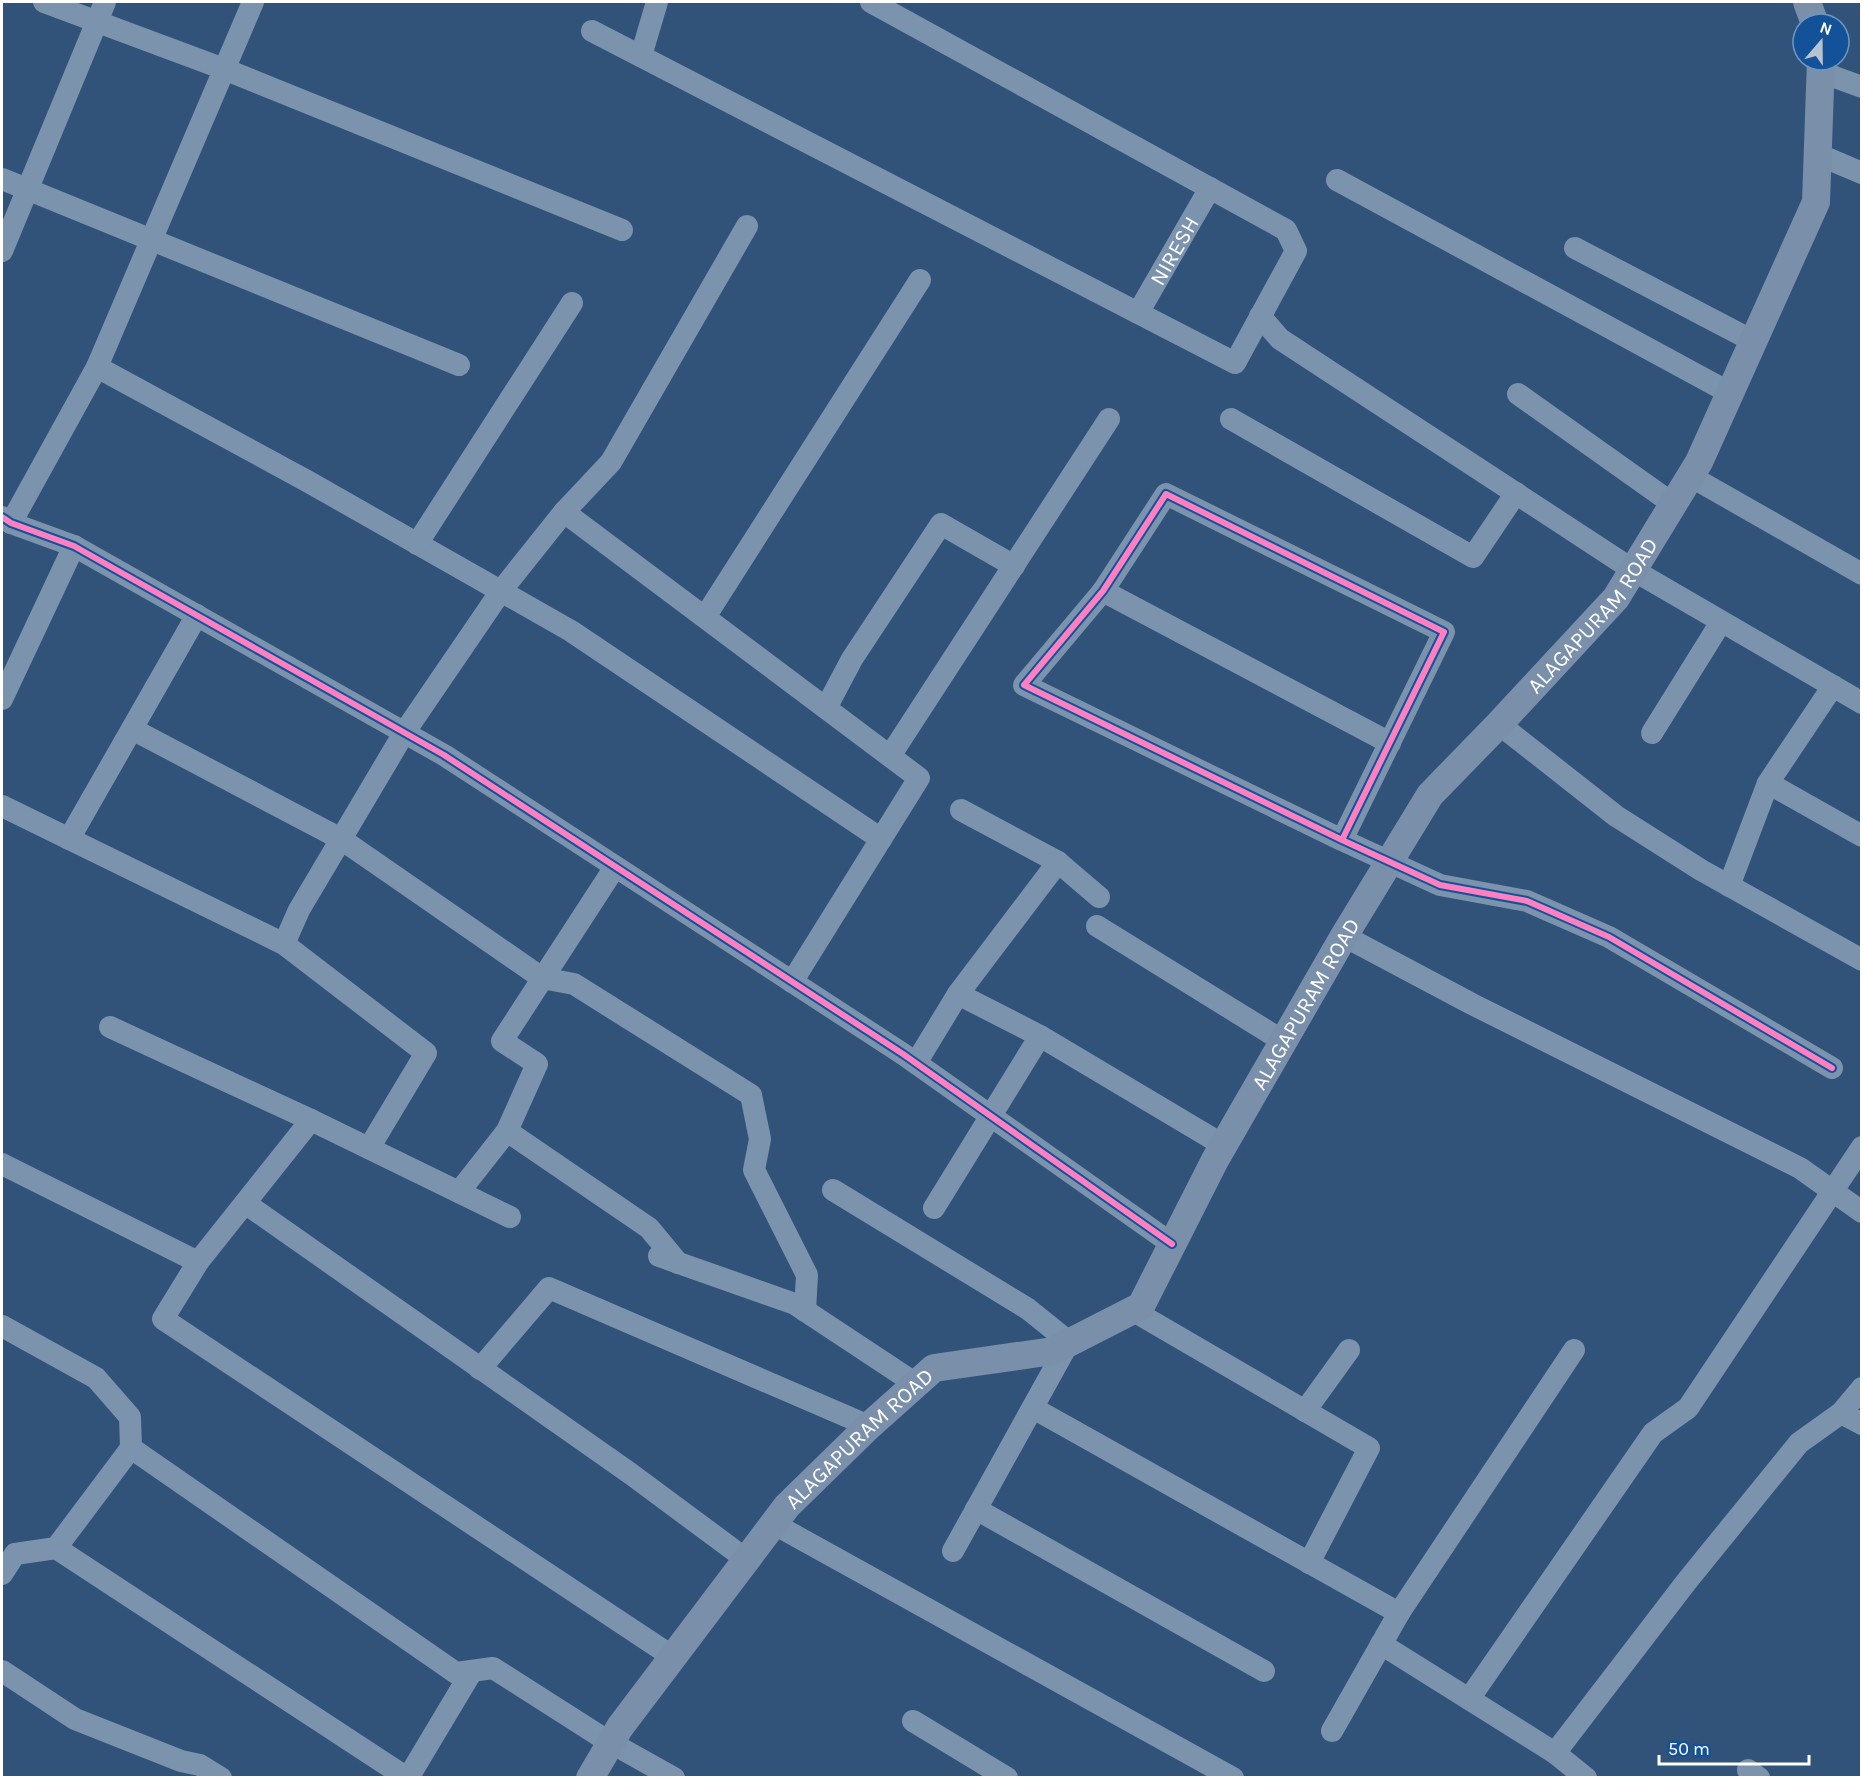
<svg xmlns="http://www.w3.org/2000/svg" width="1863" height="1779" font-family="Karla,sans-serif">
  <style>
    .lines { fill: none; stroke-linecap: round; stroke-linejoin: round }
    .minor { stroke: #7b93ad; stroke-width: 22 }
    .major { stroke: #798faa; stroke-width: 28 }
    .cycleway-casing { stroke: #135298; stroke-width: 10 }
    .cycleway { stroke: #ff80c0; stroke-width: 6 }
    .labels { text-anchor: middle; stroke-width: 5; stroke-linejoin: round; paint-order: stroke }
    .street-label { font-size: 22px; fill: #fff; stroke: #135298 }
  </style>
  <rect width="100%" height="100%" fill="#31537a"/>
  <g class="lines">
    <g class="minor">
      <polyline points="44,2 224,69 622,230"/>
      <polyline points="592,31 1235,363 1296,251 1286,230 871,2"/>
      <polyline points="641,56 657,2"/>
      <polyline points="1821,72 1862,87"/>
      <polyline points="1817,154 1862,173"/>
      <polyline points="2,179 459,365"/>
      <polyline points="1337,180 1730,393"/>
      <polyline points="1575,248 1753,341"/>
      <polyline points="2,251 105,2"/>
      <path id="s1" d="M1138 313 1210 188"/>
      <polyline points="1260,316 1280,339 1633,570 1862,703"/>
      <polyline points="97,367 307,481 571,631 881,839"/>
      <polyline points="1518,394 1673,504"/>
      <polyline points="1231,419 1473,557 1516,493"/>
      <polyline points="1690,476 1862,574"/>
      <polyline points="564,512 919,778 792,982"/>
      <polyline points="2,517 11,523 74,546 444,755 903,1054 1172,1244"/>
      <polyline points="11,523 97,367 253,2"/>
      <polyline points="417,544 572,303"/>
      <polyline points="1103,591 1390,743"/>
      <polyline points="705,617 920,280"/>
      <polyline points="1833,686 1768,783 1862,836"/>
      <polyline points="2,699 74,546"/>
      <polyline points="826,708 852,659 941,524 1014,566"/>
      <polyline points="1499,724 1616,816 1701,870 1862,960"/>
      <polyline points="132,729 341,839 542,978 574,984 751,1095 760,1139 754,1170 807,1275 805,1311"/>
      <polyline points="1652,733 1721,622"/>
      <polyline points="890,756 1109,419"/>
      <polyline points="2,806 284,944 426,1053 369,1148"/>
      <polyline points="961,810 1058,862 1099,897"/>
      <polyline points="69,839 197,615"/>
      <polyline points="1342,840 1444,632 1166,494 1103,591 1024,685 1342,840 1440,885 1527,901 1609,937 1832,1068"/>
      <polyline points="1058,862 958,994 1040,1036 1223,1145"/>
      <polyline points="1729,886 1768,783"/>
      <polyline points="1097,926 1283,1041"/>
      <polyline points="1344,936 1472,1004 1800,1168 1862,1212"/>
      <polyline points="284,944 299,910 404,733 501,591 564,512 611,462 747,226"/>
      <polyline points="110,1027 311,1120 510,1217"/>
      <polyline points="916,1063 958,994"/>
      <polyline points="507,1131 649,1228 678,1263"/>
      <polyline points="2,1164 198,1262 163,1319 673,1657"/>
      <polyline points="833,1190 1028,1309 1069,1342 953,1551"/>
      <polyline points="459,1192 507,1131 537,1064 502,1041 615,867"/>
      <polyline points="245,1203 631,1474 747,1560"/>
      <polyline points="934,1208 1040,1036"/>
      <polyline points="659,1256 795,1304 916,1384"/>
      <polyline points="198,1262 311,1120"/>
      <polyline points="1132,1310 1369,1448 1309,1563"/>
      <polyline points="2,1326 96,1378 130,1417 131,1448 56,1548 15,1554 2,1574"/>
      <polyline points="480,1369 549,1288 869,1426"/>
      <polyline points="1033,1408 1399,1613"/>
      <polyline points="1305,1411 1349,1350"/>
      <polyline points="1841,1413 1862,1424"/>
      <polyline points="131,1448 456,1673 493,1668 606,1740 674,1778"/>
      <polyline points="976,1509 1264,1671"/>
      <polyline points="774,1524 1233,1778"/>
      <polyline points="56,1548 407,1778"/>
      <polyline points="1381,1644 1555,1753 1586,1778"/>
      <polyline points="2,1671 75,1719 181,1761 200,1765 221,1778"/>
      <polyline points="1469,1699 1653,1433 1688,1408 1862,1147"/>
      <polyline points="913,1721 1007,1778"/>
      <polyline points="1332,1731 1399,1613 1574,1350"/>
      <polyline points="1555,1753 1687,1581 1799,1443 1841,1413 1862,1388"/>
      <polyline points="1748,1770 1759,1778"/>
      <polyline points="408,1778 472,1671"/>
    </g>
    <g class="major">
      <polyline points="1807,2 1815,24"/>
      <path id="s2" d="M590 1778 620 1727 787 1506 869 1426 934 1368 1053 1351 1141 1306 1215 1160 1344 936 1430 795 1499 724 1616 598 1699 462 1816 202 1821 60"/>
    </g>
    <g class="cycleway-casing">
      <g id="cycleway">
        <polyline points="2,517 11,523 74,546 444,755 903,1054 1172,1244"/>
        <polyline points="1342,840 1444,632 1166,494 1103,591 1024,685 1342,840 1440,885 1527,901 1609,937 1832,1068"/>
      </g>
    </g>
    <use href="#cycleway" class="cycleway"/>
  </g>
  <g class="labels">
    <g class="street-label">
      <text dy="8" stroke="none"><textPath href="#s1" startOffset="72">NIRESH</textPath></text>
      <text dy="8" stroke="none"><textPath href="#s2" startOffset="1587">ALAGAPURAM ROAD</textPath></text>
      <text dy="8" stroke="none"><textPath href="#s2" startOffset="1101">ALAGAPURAM ROAD</textPath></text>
      <text dy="8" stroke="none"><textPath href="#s2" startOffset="435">ALAGAPURAM ROAD</textPath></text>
    </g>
  </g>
  <rect width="1863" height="1779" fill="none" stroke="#ffffff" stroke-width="6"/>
  <g transform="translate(1821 42) rotate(20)"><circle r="28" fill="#135298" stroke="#7197c1" stroke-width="1.5"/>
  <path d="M0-4.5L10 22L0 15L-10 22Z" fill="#b7c3d0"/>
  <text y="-9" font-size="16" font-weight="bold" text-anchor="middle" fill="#ffffff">N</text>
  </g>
  <path d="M1659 1755v9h150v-9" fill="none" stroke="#ffffff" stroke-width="3"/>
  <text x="1668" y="1755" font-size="18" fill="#ffffff" stroke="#135298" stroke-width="4.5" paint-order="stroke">50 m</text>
</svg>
